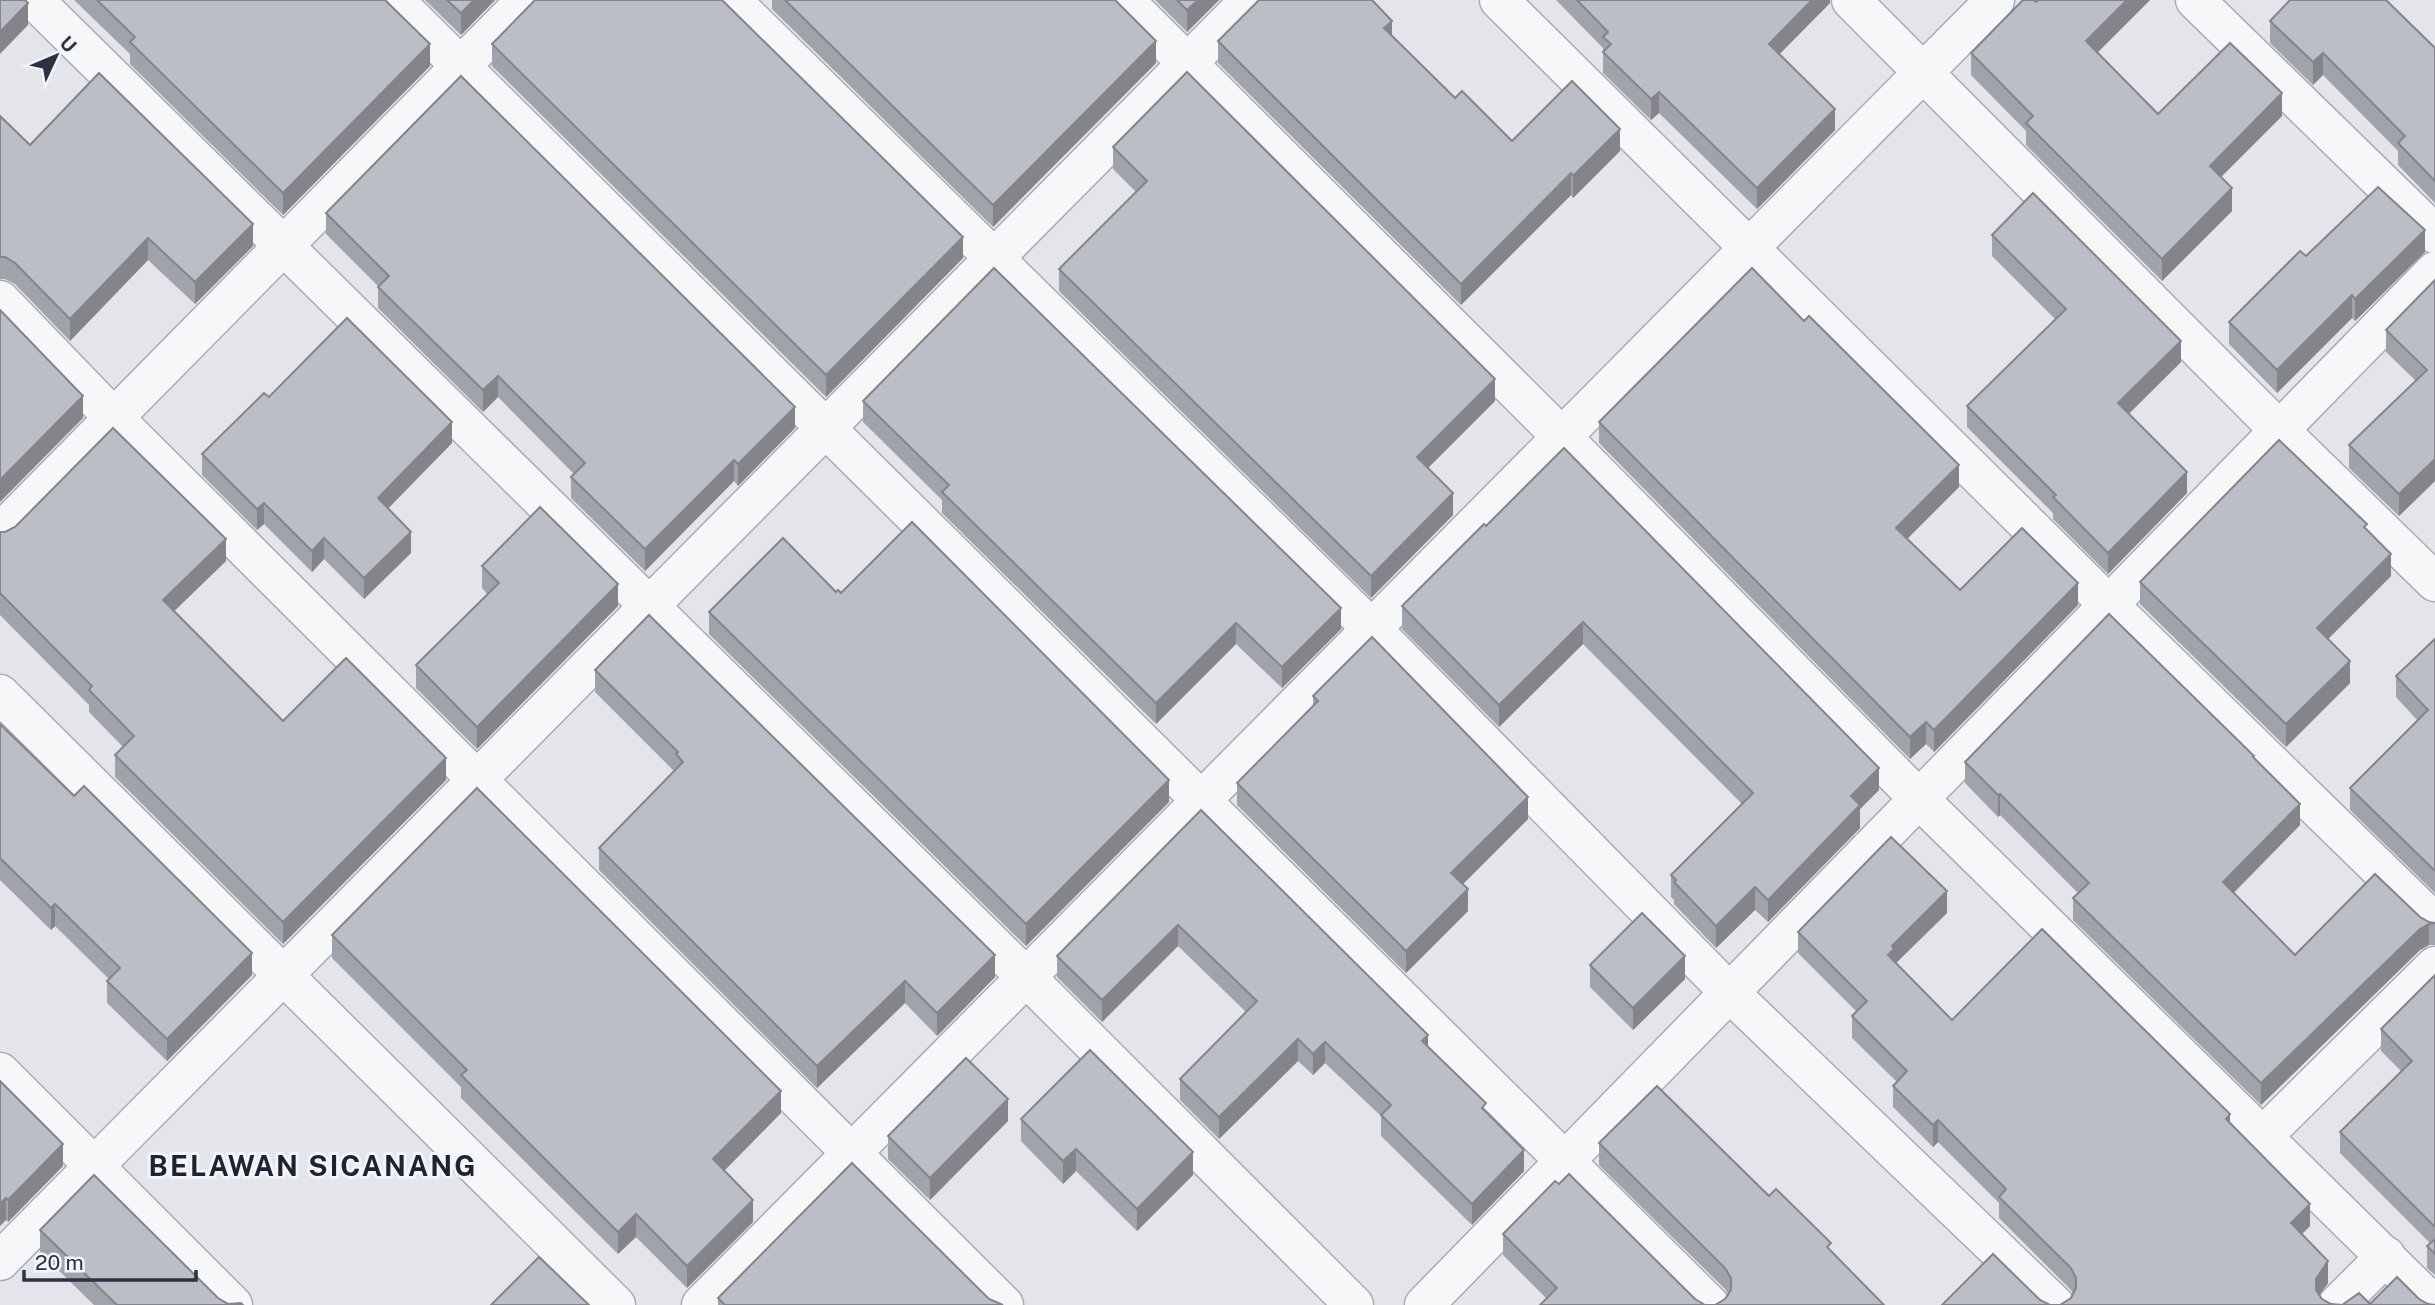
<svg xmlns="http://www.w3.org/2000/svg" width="2435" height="1305" font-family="'Public Sans',sans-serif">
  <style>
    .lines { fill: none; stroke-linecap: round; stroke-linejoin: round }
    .street-casing { stroke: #a8acb4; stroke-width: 41 }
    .street { stroke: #f6f7f9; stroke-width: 38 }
    .wall { fill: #a1a3ab }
    .shaded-wall { fill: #83858b }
    .building { fill: #bbbec7; stroke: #83858b; stroke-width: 2 }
    .labels { text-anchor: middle; stroke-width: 6; stroke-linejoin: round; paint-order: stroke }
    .district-label { font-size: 28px; font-weight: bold; letter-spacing: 2px; fill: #1e2332; stroke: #f3f4f8 }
  </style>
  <rect width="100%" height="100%" fill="#e3e5ea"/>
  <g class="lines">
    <g class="street-casing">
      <g id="street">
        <polyline points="34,0 1026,977 1354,1305"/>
        <polyline points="394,0 1710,1305"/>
        <polyline points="731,0 1372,629 1730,993 2055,1305"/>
        <polyline points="1124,0 1561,436 1919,799 2434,1305"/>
        <polyline points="1499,0 2109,605 2435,923"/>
        <polyline points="1851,0 2279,430 2435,582"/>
        <polyline points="2195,0 2435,234"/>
        <polyline points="0,300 114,418 1004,1305"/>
        <polyline points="0,533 526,0"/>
        <polyline points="0,694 616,1305"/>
        <polyline points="0,1072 233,1305"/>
        <polyline points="2263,1136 2435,966"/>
        <polyline points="0,1261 1250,0"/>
        <polyline points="701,1305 1995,0"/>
        <polyline points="1424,1305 2435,271"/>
        <polyline points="2337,1305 2386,1256"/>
      </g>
    </g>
    <use href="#street" class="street"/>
  </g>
  <g class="wall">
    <polygon points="74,0 385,0 430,66 283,215 130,64 130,54"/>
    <polygon points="425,0 495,0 461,35"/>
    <polygon points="772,0 1115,0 1156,63 993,227 772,9"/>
    <polygon points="1155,0 1219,0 1187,32"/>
    <polygon points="1556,0 1830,0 1830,3 1779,54 1835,130 1757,209 1659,113 1651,120 1603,73 1603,48"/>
    <polygon points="2038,0 2150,0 2097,53 2158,114 2282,116 2221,177 2232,211 2162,281 2026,145 2026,131 1971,75 1971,53"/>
    <polygon points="2270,21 2435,48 2435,203 2398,165 2398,151 2323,75 2313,85 2270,43"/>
    <polygon points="1392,36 1455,98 1512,141 1620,151 1573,198 1571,195 1461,305 1218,63 1218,41"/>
    <polygon points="492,44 963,258 826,397 492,66"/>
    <polygon points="0,116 30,145 253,246 195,304 148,260 70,341 15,284 5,279 0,279"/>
    <polygon points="1113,147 1495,401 1428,468 1453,515 1371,598 1059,291 1059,269 1136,192 1113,169"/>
    <polygon points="326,213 795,428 738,486 734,481 645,571 571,498 571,477 574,474 498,397 483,412 378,308 378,286 326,234"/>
    <polygon points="1992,235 2181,362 2129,414 2187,493 2108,574 2053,519 2053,513 1967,427 1967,406 2056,320 1992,256"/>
    <polygon points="2425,252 2355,321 2352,318 2277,393 2229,344 2229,322 2306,256"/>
    <polygon points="2435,280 2435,481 2399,516 2349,468 2349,445 2416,381 2386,352 2386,330"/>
    <polygon points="269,397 452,443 388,508 411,553 364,599 324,559 312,572 264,524 257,530 202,475 202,454"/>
    <polygon points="863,401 1341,629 1282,688 1236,644 1156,724 942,513 942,500 863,422"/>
    <polygon points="1599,422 1959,487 1907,539 1960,590 2078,605 1934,752 1926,744 1910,759 1599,443"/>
    <polygon points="1484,524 1879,790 1860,809 1860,828 1768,922 1755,910 1716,948 1674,904 1674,900 1671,897 1671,875 1742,804 1583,644 1499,727 1402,629 1402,606"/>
    <polygon points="2367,530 2391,576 2328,639 2350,683 2286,747 2140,604 2140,582"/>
    <polygon points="0,532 226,561 174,611 283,721 446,780 283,944 115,777 115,755 123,747 89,712 89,705 0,615"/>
    <polygon points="482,566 618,606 477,749 416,688 416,665 487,594 482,588"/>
    <polygon points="836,592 841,593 1169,802 1026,946 709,634 709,612"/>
    <polygon points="2435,639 2435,893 2350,810 2350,788 2418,721 2396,697 2396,676"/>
    <polygon points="595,670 995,977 937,1036 905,1003 817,1088 599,870 599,848 674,771 595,692"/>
    <polygon points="1313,696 1528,819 1463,884 1468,911 1406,973 1237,805 1237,783 1313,706"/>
    <polygon points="0,724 252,975 167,1061 107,1003 107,981 109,979 55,926 51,930 0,880"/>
    <polygon points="2254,759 2300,825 2234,893 2295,955 2420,917 2429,922 2435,923 2435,945 2429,945 2420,950 2261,1105 2073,920 2073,898 2078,893 2000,815 1998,817 1965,783 1965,762"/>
    <polygon points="1201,810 1428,1046 1486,1112 1524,1171 1472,1225 1381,1136 1381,1116 1325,1063 1313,1075 1298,1061 1219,1139 1180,1100 1180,1079 1246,1012 1178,946 1102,1022 1057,977 1057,956"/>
    <polygon points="1947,913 1896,963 1952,1020 2230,1124 2310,1226 2302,1234 2328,1283 2319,1295 2322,1299 2331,1304 2370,1304 2419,1299 2428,1304 1942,1305 2040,1300 2050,1305 2060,1305 2071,1298 2073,1294 2071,1290 1999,1218 1999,1203 1938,1142 1933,1147 1893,1107 1893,1086 1897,1082 1852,1038 1852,1016 1857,1012 1798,953 1798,932"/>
    <polygon points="332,935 781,1113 724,1171 753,1222 687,1288 636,1237 618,1254 461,1098 461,1087 332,958"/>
    <polygon points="1590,965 1685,979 1633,1030 1590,987"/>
    <polygon points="2435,975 2435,1275 2427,1268 2427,1246 2430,1243 2340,1153 2340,1132 2401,1071 2381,1051 2381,1029"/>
    <polygon points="0,1081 63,1166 8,1222 6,1220"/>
    <polygon points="1021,1119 1193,1175 1137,1231 1076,1171 1063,1184 1021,1141"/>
    <polygon points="1008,1121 930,1200 888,1159 888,1136"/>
    <polygon points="1599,1143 1769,1196 1831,1252 1884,1305 1540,1305 1546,1298 1503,1255 1503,1234 1695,1299 1705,1305 1715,1305 1725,1299 1728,1294 1725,1289 1599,1165"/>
    <polygon points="40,1230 218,1298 228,1304 243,1305 94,1305 40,1252"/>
    <polygon points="718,1298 1003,1305 718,1305"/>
  </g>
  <g class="shaded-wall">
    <polygon points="474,0 495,0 461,35 461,13"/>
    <polygon points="1198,0 1219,0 1187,32 1187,10"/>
    <polygon points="1812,0 1830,0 1830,3 1769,65 1769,44"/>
    <polygon points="2127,0 2150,0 2086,64 2086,41"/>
    <polygon points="28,3 28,25 0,54 0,32"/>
    <polygon points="1392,21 1392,42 1384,28"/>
    <polygon points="1156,41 1156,63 993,227 993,205"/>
    <polygon points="430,44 430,66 283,215 283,193"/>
    <polygon points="2323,53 2323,75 2313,85 2313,62"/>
    <polygon points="1659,92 1659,113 1651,120 1651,99"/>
    <polygon points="2282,93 2282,116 2210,188 2210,166"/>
    <polygon points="1835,109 1835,130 1757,209 1757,188"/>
    <polygon points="1620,129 1620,151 1573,198 1573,176"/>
    <polygon points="1571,173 1571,195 1461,305 1461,284"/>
    <polygon points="2232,188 2232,211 2162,281 2162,259"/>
    <polygon points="253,224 253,246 195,304 195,282"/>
    <polygon points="2425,230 2425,252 2355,321 2355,299"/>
    <polygon points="963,237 963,258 826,397 826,375"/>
    <polygon points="148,238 148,260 70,341 70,319"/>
    <polygon points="2352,295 2352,318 2277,393 2277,370"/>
    <polygon points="2181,341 2181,362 2118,424 2118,403"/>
    <polygon points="498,376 498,397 483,412 483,390"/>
    <polygon points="1495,379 1495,401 1417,479 1417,457"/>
    <polygon points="83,396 83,418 0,502 0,480"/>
    <polygon points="795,407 795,428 738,486 738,464"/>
    <polygon points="452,422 452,443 378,519 378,498"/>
    <polygon points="2435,459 2435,481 2399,516 2399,494"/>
    <polygon points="734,460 734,481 645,571 645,549"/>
    <polygon points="1959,465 1959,487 1896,550 1896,528"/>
    <polygon points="2187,472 2187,493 2108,574 2108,553"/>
    <polygon points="1453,493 1453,515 1371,598 1371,576"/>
    <polygon points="264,503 264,524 257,530 257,509"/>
    <polygon points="411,532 411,553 364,599 364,578"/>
    <polygon points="324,538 324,559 312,572 312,551"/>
    <polygon points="226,539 226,561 163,622 163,600"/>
    <polygon points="2391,554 2391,576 2317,650 2317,628"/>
    <polygon points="2078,583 2078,605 1934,752 1934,730"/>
    <polygon points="618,584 618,606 477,749 477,727"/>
    <polygon points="1341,608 1341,629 1282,688 1282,667"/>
    <polygon points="1583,622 1583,644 1499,727 1499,705"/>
    <polygon points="1236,623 1236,644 1156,724 1156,703"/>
    <polygon points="2350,661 2350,683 2286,747 2286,724"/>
    <polygon points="1926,722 1926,744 1910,759 1910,737"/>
    <polygon points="446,758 446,780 283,944 283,922"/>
    <polygon points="1879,768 1879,790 1860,809 1860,828 1768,922 1768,900 1851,796"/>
    <polygon points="1169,780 1169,802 1026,946 1026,924"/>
    <polygon points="2000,794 2000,815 1998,817 1998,795"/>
    <polygon points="1528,797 1528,819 1451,896 1451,873"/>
    <polygon points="2300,804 2300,825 2223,903 2223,882"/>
    <polygon points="1755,887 1755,910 1716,948 1716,926"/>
    <polygon points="1468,889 1468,911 1406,973 1406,951"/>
    <polygon points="1947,891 1947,913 1894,965 1888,955 1892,946"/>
    <polygon points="55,904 55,926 51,930 51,908"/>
    <polygon points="2429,924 2429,945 2420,950 2261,1105 2261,1083 2420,929"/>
    <polygon points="1178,925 1178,946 1102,1022 1102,1000"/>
    <polygon points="252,953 252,975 167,1061 167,1039"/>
    <polygon points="995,955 995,977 937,1036 937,1013"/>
    <polygon points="1685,956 1685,979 1633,1030 1633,1008"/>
    <polygon points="905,981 905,1003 817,1088 817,1066"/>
    <polygon points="1428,1035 1428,1056 1422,1041"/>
    <polygon points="1298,1039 1298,1061 1219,1139 1219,1117"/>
    <polygon points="1325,1042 1325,1063 1313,1075 1313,1054"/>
    <polygon points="781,1091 781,1113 713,1182 713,1159"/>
    <polygon points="1008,1099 1008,1121 930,1200 930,1178"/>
    <polygon points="2230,1114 2230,1136 2226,1119"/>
    <polygon points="1938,1120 1938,1142 1933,1147 1933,1125"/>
    <polygon points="63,1144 63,1166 8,1222 8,1200"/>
    <polygon points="1076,1149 1076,1171 1063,1184 1063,1161"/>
    <polygon points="1524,1150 1524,1171 1472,1225 1472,1204"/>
    <polygon points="1193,1152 1193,1175 1137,1231 1137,1209"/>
    <polygon points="6,1198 6,1220 0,1226 0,1204"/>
    <polygon points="753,1200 753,1222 687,1288 687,1266"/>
    <polygon points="2310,1204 2310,1226 2291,1245 2291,1223"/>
    <polygon points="636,1214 636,1237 618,1254 618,1232"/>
    <polygon points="2328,1261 2328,1283 2316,1300 2316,1279"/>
  </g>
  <g class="building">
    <polygon points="0,0 25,0 28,3 0,32"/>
    <polygon points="97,0 385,0 430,44 283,193 130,42 135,37"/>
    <polygon points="447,0 474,0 461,13"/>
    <polygon points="535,0 722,0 963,237 826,375 492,44"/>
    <polygon points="785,0 1115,0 1156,41 993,205"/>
    <polygon points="1177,0 1198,0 1187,10"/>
    <polygon points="1259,0 1372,0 1392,21 1384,28 1455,98 1462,91 1512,141 1572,81 1620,129 1573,176 1571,173 1461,284 1218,41"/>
    <polygon points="1577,0 1812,0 1769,44 1835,109 1757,188 1659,92 1651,99 1603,52 1611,44 1603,37 1608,32"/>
    <polygon points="2023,0 2034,0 2036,2 2038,0 2127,0 2086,41 2158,114 2230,43 2282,93 2210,166 2232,188 2162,259 2026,123 2033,116 1971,53"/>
    <polygon points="2290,0 2386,0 2435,48 2435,181 2398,143 2405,136 2323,53 2313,62 2270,21"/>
    <polygon points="1187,72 1495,379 1417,457 1453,493 1371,576 1059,269 1147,181 1113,147"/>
    <polygon points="99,73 253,224 195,282 148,238 70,319 15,263 5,257 0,257 0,116 30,145"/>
    <polygon points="461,76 795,407 738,464 734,460 645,549 571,477 585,463 498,376 483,390 378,287 389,276 326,213"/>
    <polygon points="2378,187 2425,230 2355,299 2352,295 2277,370 2229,322 2300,251 2306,256"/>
    <polygon points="2033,193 2181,341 2118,403 2187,472 2108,553 2053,497 2056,495 1967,406 2066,309 1992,235"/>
    <polygon points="994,268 1341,608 1282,667 1236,623 1156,703 942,492 949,485 863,401"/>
    <polygon points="1752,268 1804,321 1809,316 1959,465 1896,528 1960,590 2022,528 2078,583 1934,730 1926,722 1910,737 1599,422"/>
    <polygon points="2435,280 2435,459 2399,494 2349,445 2427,370 2386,330"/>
    <polygon points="0,310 83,396 0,480"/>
    <polygon points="347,318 452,422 378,498 411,532 364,578 324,538 312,551 264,503 257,509 202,454 264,393 269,397"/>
    <polygon points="113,428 226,539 163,600 283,721 346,658 446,758 283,922 115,755 134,736 89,690 92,686 0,593 0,532 5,532 15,527"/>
    <polygon points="2279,440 2367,524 2364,527 2391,554 2317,628 2350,661 2286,724 2140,582"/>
    <polygon points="1564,448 1879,768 1851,796 1860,805 1768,900 1755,887 1716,926 1674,882 1676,880 1671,875 1753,793 1583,622 1499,705 1402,606 1484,524 1486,526"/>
    <polygon points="540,507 618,584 477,727 416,665 499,583 482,566"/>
    <polygon points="912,522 1169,780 1026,924 709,612 783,538 836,592 838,590 841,593"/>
    <polygon points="2109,614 2254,756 2253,757 2300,804 2223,882 2295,955 2375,874 2420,917 2429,922 2435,923 2429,924 2420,929 2261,1083 2073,898 2089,883 2000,794 1998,795 1965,762"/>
    <polygon points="649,615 995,955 937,1013 905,981 817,1066 599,848 683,762 676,754 678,752 595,670"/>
    <polygon points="1372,637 1528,797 1451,873 1468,889 1406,951 1237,783 1318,701 1313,696"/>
    <polygon points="2435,639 2435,871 2350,788 2428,710 2396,676"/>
    <polygon points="0,724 74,796 84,786 252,953 167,1039 107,981 120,968 55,904 51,908 0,858"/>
    <polygon points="477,788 781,1091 713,1159 753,1200 687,1266 636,1214 618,1232 461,1075 467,1070 332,935"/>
    <polygon points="1201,810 1428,1035 1422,1041 1486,1103 1482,1108 1524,1150 1472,1204 1381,1115 1391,1105 1325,1042 1313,1054 1298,1039 1219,1117 1180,1079 1257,1001 1178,925 1102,1000 1057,956"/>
    <polygon points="1891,837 1947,891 1892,946 1894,949 1888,955 1952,1020 2042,929 2230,1114 2226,1119 2310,1204 2291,1223 2328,1261 2316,1279 2316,1290 2322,1299 2331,1304 2342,1305 2359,1293 2370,1304 2397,1277 2419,1299 2428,1304 2435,1305 1942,1305 1993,1254 2040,1300 2050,1305 2060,1305 2071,1298 2076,1288 2076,1278 2071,1268 1999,1197 2006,1189 1938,1120 1933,1125 1893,1086 1907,1071 1852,1016 1867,1001 1798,932"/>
    <polygon points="1642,913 1685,956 1633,1008 1590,965"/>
    <polygon points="2435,975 2435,1227 2340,1132 2412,1061 2381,1029"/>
    <polygon points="1090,1050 1193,1152 1137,1209 1076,1149 1063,1161 1021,1119"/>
    <polygon points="966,1058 1008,1099 930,1178 888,1136"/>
    <polygon points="0,1081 63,1144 8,1200 6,1198 0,1204"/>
    <polygon points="1657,1086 1769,1196 1776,1189 1831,1243 1827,1247 1884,1305 1540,1305 1557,1288 1503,1234 1555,1181 1559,1184 1569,1174 1695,1299 1705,1305 1715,1305 1725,1299 1731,1290 1731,1278 1725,1268 1599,1143"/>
    <polygon points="852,1163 989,1299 1003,1305 725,1305 718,1298"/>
    <polygon points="94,1175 218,1298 228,1304 241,1303 243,1305 117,1305 40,1230"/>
    <polygon points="2435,1239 2435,1254 2427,1246"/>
    <polygon points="539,1257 589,1305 491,1305"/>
  </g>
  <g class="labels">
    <g class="district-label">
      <text x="313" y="1176">BELAWAN SICANANG</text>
    </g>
  </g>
  <g transform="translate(56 56) rotate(46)" stroke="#f3f4f8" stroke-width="5" paint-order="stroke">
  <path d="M0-5L12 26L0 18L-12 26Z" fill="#2c3241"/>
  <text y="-10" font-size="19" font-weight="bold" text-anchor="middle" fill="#2c3241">U</text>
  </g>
  <path d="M24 1270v10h172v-10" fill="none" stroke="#2c3241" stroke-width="3.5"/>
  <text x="35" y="1270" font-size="21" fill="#2c3241" stroke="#f3f4f8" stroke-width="5" paint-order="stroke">20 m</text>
</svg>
